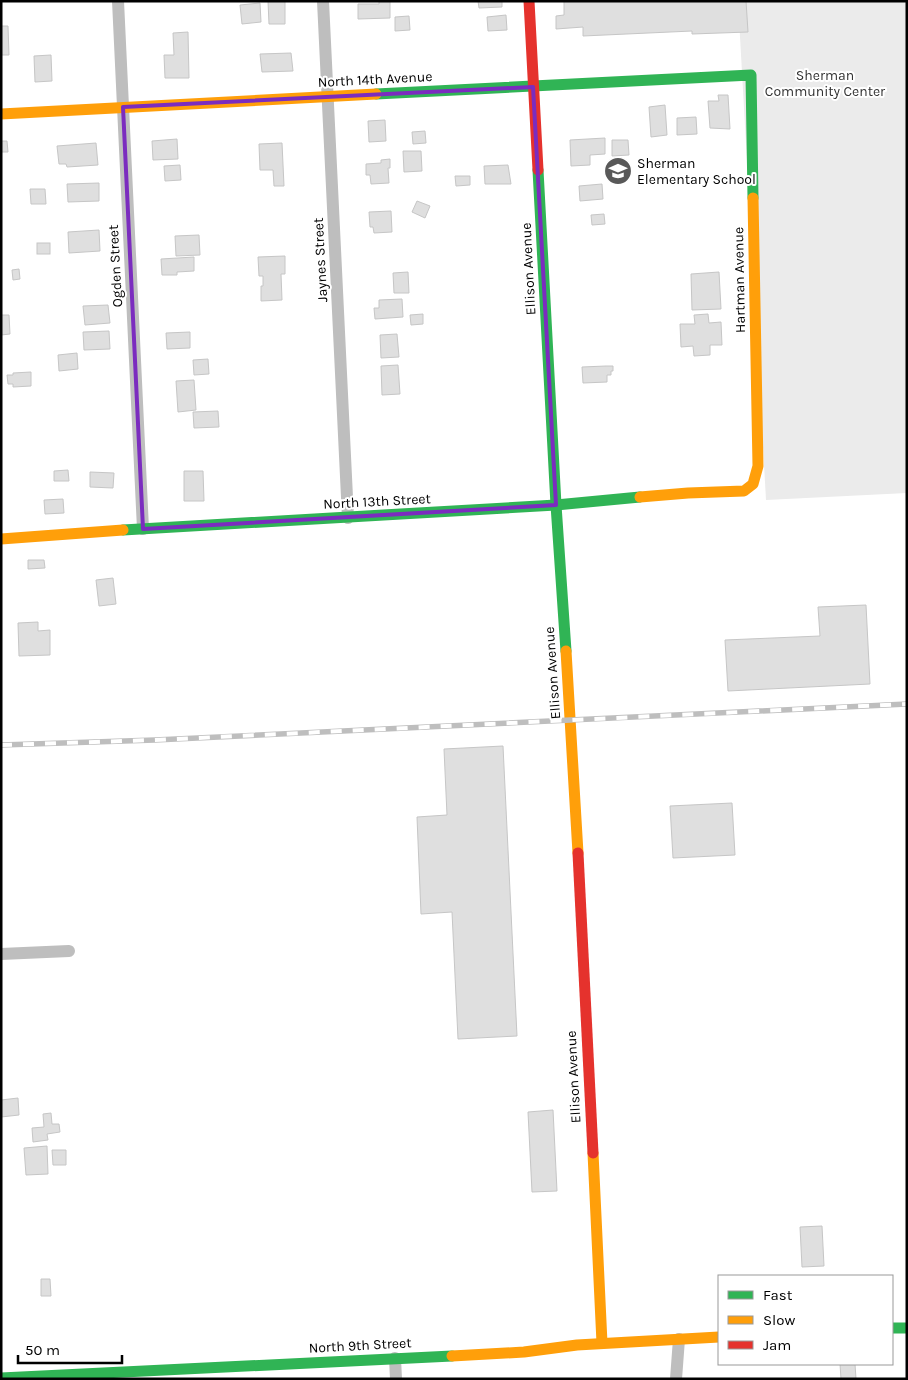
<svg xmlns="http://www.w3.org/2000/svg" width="908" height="1380" font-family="Karla,sans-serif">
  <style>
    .green { fill: #ebebeb }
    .building { fill: #dfdfdf; stroke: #c6c6c6 }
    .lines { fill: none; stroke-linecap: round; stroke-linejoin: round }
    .street { stroke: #bebebe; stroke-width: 12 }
    .fast { stroke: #30b455; stroke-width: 11 }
    .slow { stroke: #ff9f0a; stroke-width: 11 }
    .jam { stroke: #e5322d; stroke-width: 11 }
    .rail-casing { stroke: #bebebe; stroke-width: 5.5 }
    .rail { stroke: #fff; stroke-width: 4; stroke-dasharray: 11; stroke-linecap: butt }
    .marked { fill: none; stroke: #7b2cbf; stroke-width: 4; stroke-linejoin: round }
    .labels { text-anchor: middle; stroke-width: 4; stroke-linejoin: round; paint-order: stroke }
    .park-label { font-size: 14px; fill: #323232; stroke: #fff }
    .street-label { font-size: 14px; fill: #000; stroke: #fff }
    .poi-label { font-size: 14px; fill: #000; stroke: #fff; text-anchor: start }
  </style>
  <rect width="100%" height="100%" fill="#fff"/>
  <polygon class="green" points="738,1 907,1 907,493 766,500"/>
  <g class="building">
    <polygon points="268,1 285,1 285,24 269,24"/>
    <polygon points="379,1 390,1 390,18 358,19 358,4 379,4"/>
    <polygon points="478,1 502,1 502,7 479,8"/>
    <polygon points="564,1 746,1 748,32 692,34 692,31 583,36 583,27 556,29 556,16 564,15"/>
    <polygon points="260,3 261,22 242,24 240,5"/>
    <polygon points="506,15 507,30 488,31 487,17"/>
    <polygon points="409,16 410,30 395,31 395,17"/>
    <polygon points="1,26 8,26 9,55 1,55"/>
    <polygon points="188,32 189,78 165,78 164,55 174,55 173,33"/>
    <polygon points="291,53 293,71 262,72 260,54"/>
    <polygon points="51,55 52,81 35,82 34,56"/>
    <polygon points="718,95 728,95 730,129 710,128 708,101 719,101"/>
    <polygon points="665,105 667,135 651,137 649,107"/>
    <polygon points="696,117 697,134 677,135 677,118"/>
    <polygon points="385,120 386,141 369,142 368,121"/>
    <polygon points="425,131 426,143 413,144 412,132"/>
    <polygon points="605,138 605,154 590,155 590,165 571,166 570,140"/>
    <polygon points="177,139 178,159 153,160 152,141"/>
    <polygon points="612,140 628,140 629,155 612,156"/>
    <polygon points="1,141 7,141 8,152 1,152"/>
    <polygon points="96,143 98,165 67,167 66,164 59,164 57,146"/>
    <polygon points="282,143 284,186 274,186 273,170 260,170 259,144"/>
    <polygon points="403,151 421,151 422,171 404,172"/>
    <polygon points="390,159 390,168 388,168 389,183 371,184 370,175 366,175 366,164 381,163 381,160"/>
    <polygon points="180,165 181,180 165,181 164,166"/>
    <polygon points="508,165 511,184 485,184 484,166"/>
    <polygon points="455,176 470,176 470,185 456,186"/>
    <polygon points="99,183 99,201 68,202 67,184"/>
    <polygon points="602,184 603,199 580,201 579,186"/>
    <polygon points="30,189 45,189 46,204 31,204"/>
    <polygon points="417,201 430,206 425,218 412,212"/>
    <polygon points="391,211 392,232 374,233 373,227 370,227 369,212"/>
    <polygon points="604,214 605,224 592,225 591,215"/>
    <polygon points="99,230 100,251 69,253 68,232"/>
    <polygon points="199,235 200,255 176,256 175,236"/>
    <rect x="37" y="243" width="13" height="11"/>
    <polygon points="285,256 285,274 281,274 282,300 261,301 261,286 263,286 263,276 259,276 258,257"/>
    <polygon points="194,257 194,271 177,272 177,275 162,275 161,259"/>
    <polygon points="19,269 20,279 13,280 12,270"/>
    <polygon points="408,272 409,293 394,293 393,273"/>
    <polygon points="719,272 721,309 692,310 691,274"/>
    <polygon points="402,299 403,317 375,319 374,308 379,308 379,300"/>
    <polygon points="108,305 110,323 85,325 83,306"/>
    <polygon points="423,314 423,324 411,325 410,315"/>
    <polygon points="708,314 709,323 721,322 722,345 710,345 710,355 694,356 693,346 681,347 680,324 695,324 694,315"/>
    <polygon points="1,315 9,315 10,334 1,335"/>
    <polygon points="109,331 110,349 84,350 83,332"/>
    <polygon points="190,332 190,348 167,349 166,333"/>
    <polygon points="397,334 399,357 381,358 380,335"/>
    <polygon points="77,353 78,369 59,371 58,355"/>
    <polygon points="208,359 209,374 194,375 193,360"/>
    <polygon points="398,365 400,394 382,395 381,366"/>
    <polygon points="606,366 613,366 613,371 611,371 611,375 607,375 607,382 583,383 582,367"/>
    <polygon points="31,372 31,386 13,387 13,384 8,384 7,375 13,375 13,373"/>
    <polygon points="194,380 196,410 178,412 176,381"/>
    <polygon points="218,411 219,427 194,428 193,412"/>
    <polygon points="68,470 69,481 54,481 54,471"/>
    <polygon points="184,471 203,471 204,501 184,501"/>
    <polygon points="90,472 114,473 113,488 90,487"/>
    <polygon points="63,499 64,513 45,514 44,500"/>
    <polygon points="28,560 44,560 45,568 28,569"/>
    <polygon points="113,578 116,604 99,606 96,580"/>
    <polygon points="866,605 870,684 728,691 725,640 820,636 818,607"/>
    <polygon points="38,622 38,631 50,630 50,655 19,656 18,623"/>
    <polygon points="503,746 517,1036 458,1039 452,912 421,914 417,817 447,815 444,749"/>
    <polygon points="732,803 735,855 673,858 670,806"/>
    <polygon points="18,1098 19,1115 1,1117 1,1100"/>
    <polygon points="553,1110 557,1191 532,1192 528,1112"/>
    <polygon points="51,1113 52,1124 59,1124 60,1132 47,1134 48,1140 33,1142 32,1128 44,1127 43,1114"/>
    <polygon points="47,1146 48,1174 26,1175 24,1148"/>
    <polygon points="52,1150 66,1150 66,1165 53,1165"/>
    <polygon points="822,1226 824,1266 802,1267 800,1227"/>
    <polygon points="41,1279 50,1279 51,1296 41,1296"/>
    <polygon points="840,1364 855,1364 856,1379 841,1379"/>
  </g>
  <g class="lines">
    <g class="street">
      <polyline points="118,1 143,529"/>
      <polyline points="323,1 348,518"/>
      <polyline points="1,954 69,951"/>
      <polyline points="395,1358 396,1379"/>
      <polyline points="676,1379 679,1339"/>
    </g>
    <g class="fast">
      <polyline points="376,94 751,75 753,198"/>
      <polyline points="538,170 556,505 566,651"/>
      <polyline points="123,530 556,505 640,497"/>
      <polyline points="892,1328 907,1328"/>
      <polyline points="1,1378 452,1356"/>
    </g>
    <g class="slow">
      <polyline points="1,114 376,94"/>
      <polyline points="640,497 688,493 744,491 753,484 758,466 753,198"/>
      <polyline points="1,539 123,530"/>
      <polyline points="566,651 578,853"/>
      <polyline points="593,1153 602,1343"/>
      <polyline points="452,1356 524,1352 577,1345 719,1337"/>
    </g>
    <g class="jam">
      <polyline points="529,1 538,170"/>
      <polyline points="578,853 593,1153"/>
    </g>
    <g class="rail-casing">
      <polyline id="rail" points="1,745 155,740 907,704"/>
    </g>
    <use href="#rail" class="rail"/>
  </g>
  <path class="marked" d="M533 87 556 505 143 529 123 107Z"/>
  <defs>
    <g id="school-disc" transform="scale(1.4375)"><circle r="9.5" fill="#595959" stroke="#fff"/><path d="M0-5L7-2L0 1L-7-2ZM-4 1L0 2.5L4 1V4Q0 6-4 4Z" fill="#fff"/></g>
  </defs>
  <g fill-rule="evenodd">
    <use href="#school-disc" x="618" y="171"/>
  </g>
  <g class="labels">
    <g class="park-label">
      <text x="825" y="80">Sherman<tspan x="825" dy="16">Community Center</tspan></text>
    </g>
    <g class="street-label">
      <text transform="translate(375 79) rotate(-3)" y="5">North 14th Avenue</text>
      <text transform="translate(320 260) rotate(-93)" y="5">Jaynes Street</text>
      <text transform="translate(115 266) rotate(-93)" y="5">Ogden Street</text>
      <text transform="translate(528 269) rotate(-93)" y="5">Ellison Avenue</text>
      <text transform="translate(739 280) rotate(-91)" y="5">Hartman Avenue</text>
      <text transform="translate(377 501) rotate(-3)" y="5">North 13th Street</text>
      <text transform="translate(552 673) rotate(-94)" y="5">Ellison Avenue</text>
      <text transform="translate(573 1077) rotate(-93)" y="5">Ellison Avenue</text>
      <text transform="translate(360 1345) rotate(-3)" y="5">North 9th Street</text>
    </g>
    <g class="poi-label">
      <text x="637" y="168">Sherman<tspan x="637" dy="16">Elementary School</tspan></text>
    </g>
  </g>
  <rect width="908" height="1380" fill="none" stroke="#000000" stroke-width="5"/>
  <rect x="718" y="1275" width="175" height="90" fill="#ffffff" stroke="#999999"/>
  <rect x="728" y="1291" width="25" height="8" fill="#30b455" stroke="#999999"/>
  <text x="763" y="1300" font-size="15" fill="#000000">Fast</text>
  <rect x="728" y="1316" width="25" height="8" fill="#ff9f0a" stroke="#999999"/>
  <text x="763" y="1325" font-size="15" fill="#000000">Slow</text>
  <rect x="728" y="1341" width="25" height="8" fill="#e5322d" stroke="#999999"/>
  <text x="763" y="1350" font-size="15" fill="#000000">Jam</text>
  <path d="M18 1355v8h104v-8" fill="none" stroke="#000000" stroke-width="2.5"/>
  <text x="25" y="1355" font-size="15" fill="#000000" stroke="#ffffff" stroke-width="4" paint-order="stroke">50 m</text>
</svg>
